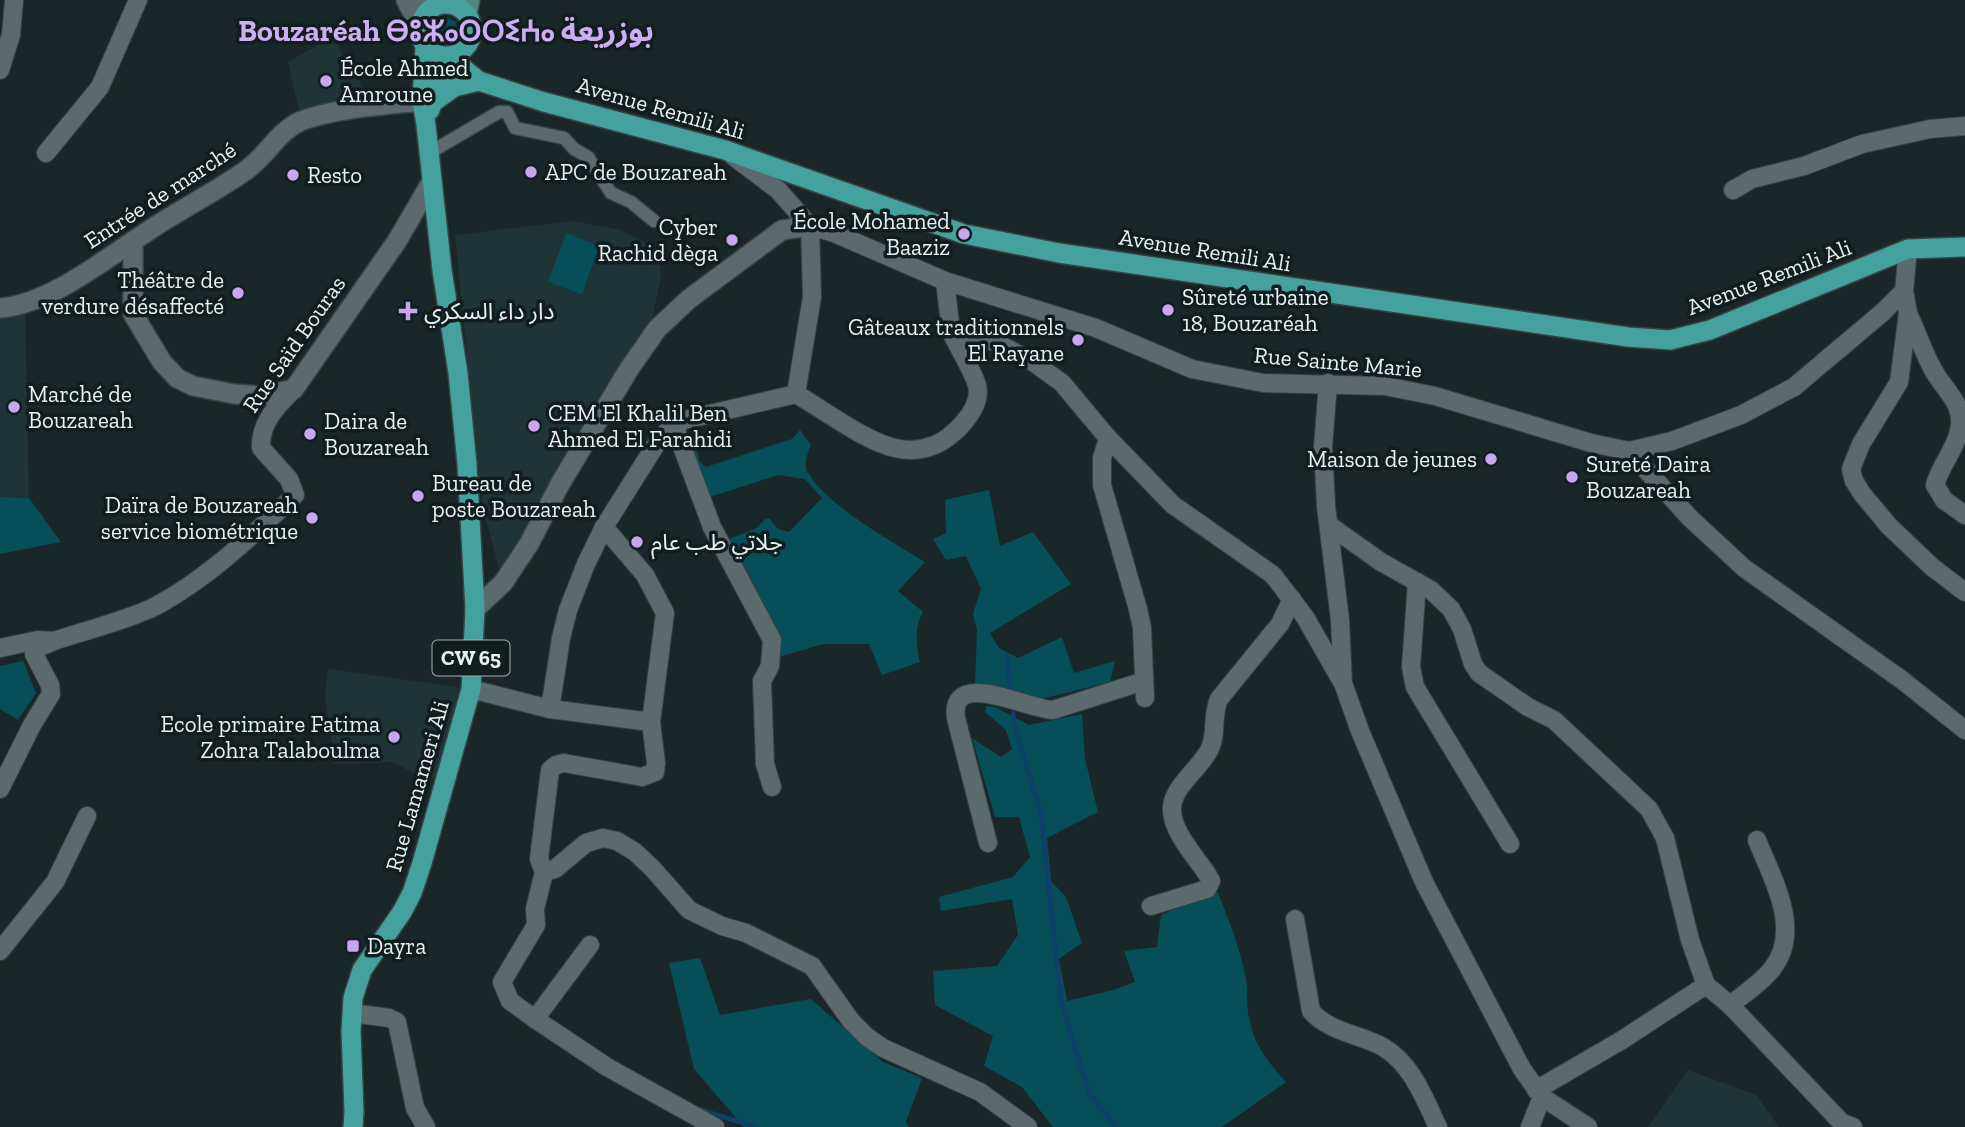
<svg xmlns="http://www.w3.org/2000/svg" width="1965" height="1127" font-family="'Zilla Slab','Noto Sans Arabic','Noto Sans Tifinagh',serif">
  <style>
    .built { fill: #1e3437 }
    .green { fill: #074f58 }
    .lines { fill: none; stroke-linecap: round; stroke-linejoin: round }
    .stream { stroke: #0d4169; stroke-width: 4.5 }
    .pedestrian-casing { stroke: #374243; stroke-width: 15 }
    .minor-casing { stroke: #374243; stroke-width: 20 }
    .tertiary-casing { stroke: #374243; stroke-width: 22 }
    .secondary-casing { stroke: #374243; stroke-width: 22 }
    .primary-casing { stroke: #374243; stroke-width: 22 }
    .pedestrian { stroke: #5b6a6c; stroke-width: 12 }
    .minor { stroke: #5b6a6c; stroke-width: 18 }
    .tertiary { stroke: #5b6a6c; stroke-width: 19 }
    .secondary { stroke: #508684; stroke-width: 19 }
    .primary { stroke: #45a19d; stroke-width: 19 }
    .poi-dot { fill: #c8a6ef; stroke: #111d1f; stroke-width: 2.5 }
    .labels { text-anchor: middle; stroke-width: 7; stroke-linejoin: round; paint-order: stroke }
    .shield { fill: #111d1f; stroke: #a8b1b3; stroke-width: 2 }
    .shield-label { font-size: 21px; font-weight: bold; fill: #e8f1f2 }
    .poi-label { font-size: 23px; fill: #e8f1f2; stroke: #111d1f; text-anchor: start }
    .street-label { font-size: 23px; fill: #e8f1f2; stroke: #111d1f }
    .district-label { font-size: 30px; font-weight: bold; fill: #ceaef2; stroke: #111d1f }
  </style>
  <rect width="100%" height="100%" fill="#1a2729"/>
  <g class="built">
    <polygon points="335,35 343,59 352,58 366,100 300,115 288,62"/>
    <polygon points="574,221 620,230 652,246 660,259 661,278 646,346 503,583 482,505 455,235"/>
    <polygon points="25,315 29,498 0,497 0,318"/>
    <polygon points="328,669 471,689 445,780 423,778 393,762 335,764 325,696"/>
    <polygon points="1688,1070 1756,1095 1779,1127 1648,1127"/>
  </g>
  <g class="green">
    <polygon points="447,17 456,22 459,32 454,41 444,44 436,39 433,29 438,20"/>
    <polygon points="566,233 599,246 582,294 548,282"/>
    <path d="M800 430 811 445C808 453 803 463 807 471 824 504 893 542 925 562L898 591 923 612C914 627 916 646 920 662L882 675 869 644H823L779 657 724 541 757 528 765 519 769 518 778 529 789 532 822 498 805 479 778 475 710 497 685 437 692 435 700 462 706 467 792 439Z"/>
    <polygon points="989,490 1000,546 1033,532 1071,584 990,633 999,648 1018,658 1062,637 1074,673 1115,661 1110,682 1041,699 975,685 977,630 973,614 981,589 966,556 946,560 933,539 946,533 945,500"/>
    <polygon points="0,497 29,498 61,542 0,554"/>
    <polygon points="23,661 36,693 18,720 0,709 0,666"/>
    <path d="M986 706 995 707 1029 725 1082 714 1085 759 1098 812 1047 838 1051 881 1066 897 1082 943 1059 959 1067 1001 1113 990 1135 982 1124 951 1157 947 1161 915 1217 891C1229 920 1240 948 1246 979 1248 993 1246 1008 1250 1022 1255 1047 1270 1064 1286 1082L1222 1127H1053L1022 1087 984 1066 993 1036 935 1005 933 971 997 966 1018 935 1012 899 941 911 939 897 1013 877 1030 857 1019 817H995L972 738 1001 757 1012 749 1006 730 985 712Z"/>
    <polygon points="700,958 720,1015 811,999 883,1062 922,1078 906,1122 909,1127 744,1127 694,1069 669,963"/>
  </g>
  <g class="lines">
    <g class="stream">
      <polyline points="1007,655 1010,688"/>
      <polyline points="1013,713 1014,724 1041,814 1061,1001 1089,1093 1116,1127"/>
      <polyline points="698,1109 756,1127"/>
    </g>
    <g class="pedestrian-casing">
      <polyline id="pedestrian" points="429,153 499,112 507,112 515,128 564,138 574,149 588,157 611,193 631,202 654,221"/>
    </g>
    <g class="minor-casing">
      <g id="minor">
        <polyline points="0,70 11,35 14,0"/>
        <polyline points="46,153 100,87 138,0"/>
        <polyline points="733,156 778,190 810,226 834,233 945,281 1096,328 1192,369 1263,383 1385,386 1435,396 1591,443 1629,451 1672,441 1741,415 1794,387 1883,312 1904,291 1908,249"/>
        <polyline points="1733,190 1752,179 1804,166 1862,144 1930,129 1965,126"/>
        <polyline points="945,281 951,332 995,342 1033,362 1062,383 1108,438 1173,505 1273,575 1305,617 1341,680"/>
        <polyline points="1904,291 1908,313 1899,382 1861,444 1851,469 1854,481 1863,495 1889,526 1932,567 1965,592"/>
        <path d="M1908 313C1917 332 1924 355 1935 373 1947 393 1965 405 1959 431 1955 450 1940 466 1935 485L1944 500 1965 515"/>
        <polyline points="1328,383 1323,447 1326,506 1340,620 1343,683 1360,731 1424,882 1522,1069 1542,1097 1588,1127"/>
        <polyline points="796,394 812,297 810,226"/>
        <polyline points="674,425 712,527 772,640 770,666 762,681 765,764 772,787"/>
        <polyline points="1108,438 1102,458 1102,485 1138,609 1142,628 1145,698"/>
        <polyline points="1629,451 1690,518 1744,568 1902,680 1965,730"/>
        <polyline points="1329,525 1381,562 1431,590 1451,609 1462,629 1473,664 1479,673 1528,707 1554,720 1649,809 1665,838 1690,940 1706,985 1730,1005 1842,1123 1853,1127"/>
        <polyline points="1417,582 1411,667 1415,687 1510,844"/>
        <path d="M0 648 38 640 54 641C86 630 126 621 156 606 208 578 253 535 295 495L289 479 261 448C260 422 277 406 294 389"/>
        <polyline points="471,689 550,709 651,722 665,613 645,575 604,527"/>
        <path d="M550 709 561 638 568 610 586 564 604 527 657 443 669 429 684 420 796 394C824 410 866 442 895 448 907 451 921 450 932 446 953 439 983 408 977 385 971 367 959 349 951 332"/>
        <polyline points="651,722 656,763 655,772 642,777 564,763 556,765 550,770 539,859 544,872 555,869 586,843 603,838 617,841 635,852 653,869 689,910 722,926 746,933 812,966 851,1021 867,1037 883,1048 980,1092 1028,1127"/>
        <polyline points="0,789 32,725 51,694 50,685 34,654 35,649 52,642"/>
        <path d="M988 843 956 718C949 667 1029 710 1053 710L1144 681"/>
        <polyline points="544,872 535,909 536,925 502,982 510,1001 535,1019 607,1067 715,1127"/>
        <path d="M1151 906 1207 889 1211 881 1207 874C1194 854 1162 822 1175 796 1182 780 1199 768 1208 752 1218 737 1211 716 1219 699L1280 624 1292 599"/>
        <path d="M1295 919 1311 1011C1329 1032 1359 1034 1383 1047 1412 1064 1424 1098 1438 1127"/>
        <polyline points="0,951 55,882 87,816"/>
        <path d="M1730 1005C1744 994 1761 983 1772 969 1803 930 1772 878 1757 840"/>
        <polyline points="352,1013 389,1018 397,1022 415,1108 426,1127"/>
        <polyline points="535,1019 590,945"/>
        <polyline points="1536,1090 1622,1040 1706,985"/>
        <polyline points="1530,1127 1542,1097"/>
      </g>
    </g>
    <g class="tertiary-casing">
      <g id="tertiary">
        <polyline points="406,0 420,27"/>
        <polyline points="412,0 432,8"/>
        <polyline points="133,241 133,314 162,362 177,378 193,386 234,394 261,396 294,389 397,241 432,181"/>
        <path d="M0 308C53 304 114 252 159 224 187 206 218 190 245 171 266 157 278 131 301 121 334 108 386 105 422 101"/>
        <polyline points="475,609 503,583 529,544 560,484 629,369 657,329 689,299 782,230 810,226"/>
      </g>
    </g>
    <g class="secondary-casing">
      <g id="secondary">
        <polyline points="449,4 451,0"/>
        <polyline points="467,14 470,0"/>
      </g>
    </g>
    <g class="primary-casing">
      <g id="primary">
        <circle cx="446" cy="30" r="26"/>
        <polyline points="453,56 465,70 479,81 544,102 725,150 964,234 1059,253 1628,337 1670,340 1710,330 1908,249 1965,247"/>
        <polyline points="432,103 454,87 479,81"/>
        <polyline points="430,110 446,57"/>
        <polyline points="353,1127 354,1112 351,1031 353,998 362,970 402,912 412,893 422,863 471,689 475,609 467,464 458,373 442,270 426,125 422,101 425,47"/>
      </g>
    </g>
    <use href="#pedestrian" class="pedestrian"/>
    <use href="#minor" class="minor"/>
    <use href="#tertiary" class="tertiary"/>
    <use href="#secondary" class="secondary"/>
    <use href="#primary" class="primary"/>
  </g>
  <g class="poi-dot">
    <circle cx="326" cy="81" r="7"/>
    <circle cx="531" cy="172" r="7"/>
    <circle cx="293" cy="175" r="7"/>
    <circle cx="964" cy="234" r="7"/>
    <circle cx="732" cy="240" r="7"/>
    <circle cx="238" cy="293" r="7"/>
    <circle cx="1168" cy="310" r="7"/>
    <path d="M404.5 300.5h7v7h7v7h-7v7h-7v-7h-7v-7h7z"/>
    <circle cx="1078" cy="340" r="7"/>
    <circle cx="14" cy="407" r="7"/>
    <circle cx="534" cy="426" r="7"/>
    <circle cx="310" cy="434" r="7"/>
    <circle cx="1491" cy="459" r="7"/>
    <circle cx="1572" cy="477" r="7"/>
    <circle cx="418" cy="496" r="7"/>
    <circle cx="312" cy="518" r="7"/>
    <circle cx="637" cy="542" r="7"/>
    <circle cx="394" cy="737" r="7"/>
    <rect x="346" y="939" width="14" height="14" rx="3.5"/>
  </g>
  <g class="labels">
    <rect class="shield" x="432.5" y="640.5" width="77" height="35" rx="5"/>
    <g class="shield-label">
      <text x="471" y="665">CW 65</text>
    </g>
    <g class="poi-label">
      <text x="340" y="76">École Ahmed<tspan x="340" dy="26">Amroune</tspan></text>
      <text x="545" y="180">APC de Bouzareah</text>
      <text x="307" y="183">Resto</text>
      <text x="950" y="229" text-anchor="end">École Mohamed<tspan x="950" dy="26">Baaziz</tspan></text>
      <text x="718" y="235" text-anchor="end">Cyber<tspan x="718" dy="26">Rachid dèga</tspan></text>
      <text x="224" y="288" text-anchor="end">Théâtre de<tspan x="224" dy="26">verdure désaffecté</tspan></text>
      <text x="1182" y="305">Sûreté urbaine<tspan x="1182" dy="26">18, Bouzaréah</tspan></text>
      <text x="424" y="319">دار داء السكري</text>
      <text x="1064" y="335" text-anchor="end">Gâteaux traditionnels<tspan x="1064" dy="26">El Rayane</tspan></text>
      <text x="28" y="402">Marché de<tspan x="28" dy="26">Bouzareah</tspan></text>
      <text x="548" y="421">CEM El Khalil Ben<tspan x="548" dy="26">Ahmed El Farahidi</tspan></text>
      <text x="324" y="429">Daira de<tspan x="324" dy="26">Bouzareah</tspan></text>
      <text x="1477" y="467" text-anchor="end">Maison de jeunes</text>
      <text x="1586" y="472">Sureté Daira<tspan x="1586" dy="26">Bouzareah</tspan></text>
      <text x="432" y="491">Bureau de<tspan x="432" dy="26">poste Bouzareah</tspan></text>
      <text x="298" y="513" text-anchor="end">Daïra de Bouzareah<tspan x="298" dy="26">service biométrique</tspan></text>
      <text x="651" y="550">جلاتي طب عام</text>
      <text x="380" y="732" text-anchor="end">Ecole primaire Fatima<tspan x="380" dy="26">Zohra Talaboulma</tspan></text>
      <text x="367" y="954">Dayra</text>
    </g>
    <g class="street-label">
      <text transform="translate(661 108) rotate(16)" y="8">Avenue Remili Ali</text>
      <text transform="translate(160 195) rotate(-33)" y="8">Entrée de marché</text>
      <text transform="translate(1205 250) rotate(9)" y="8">Avenue Remili Ali</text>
      <text transform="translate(1769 277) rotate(-21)" y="8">Avenue Remili Ali</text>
      <text transform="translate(294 344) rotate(-55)" y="8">Rue Saïd Bouras</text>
      <text transform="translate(1338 362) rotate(5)" y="8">Rue Sainte Marie</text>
      <text transform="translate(417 786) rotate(-74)" y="8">Rue Lamameri Ali</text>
    </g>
    <g class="district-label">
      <text x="446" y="41">Bouzaréah ⴱⵓⵣⴰⵔⵔⵉⵄⴰ بوزريعة</text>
    </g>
  </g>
</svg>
